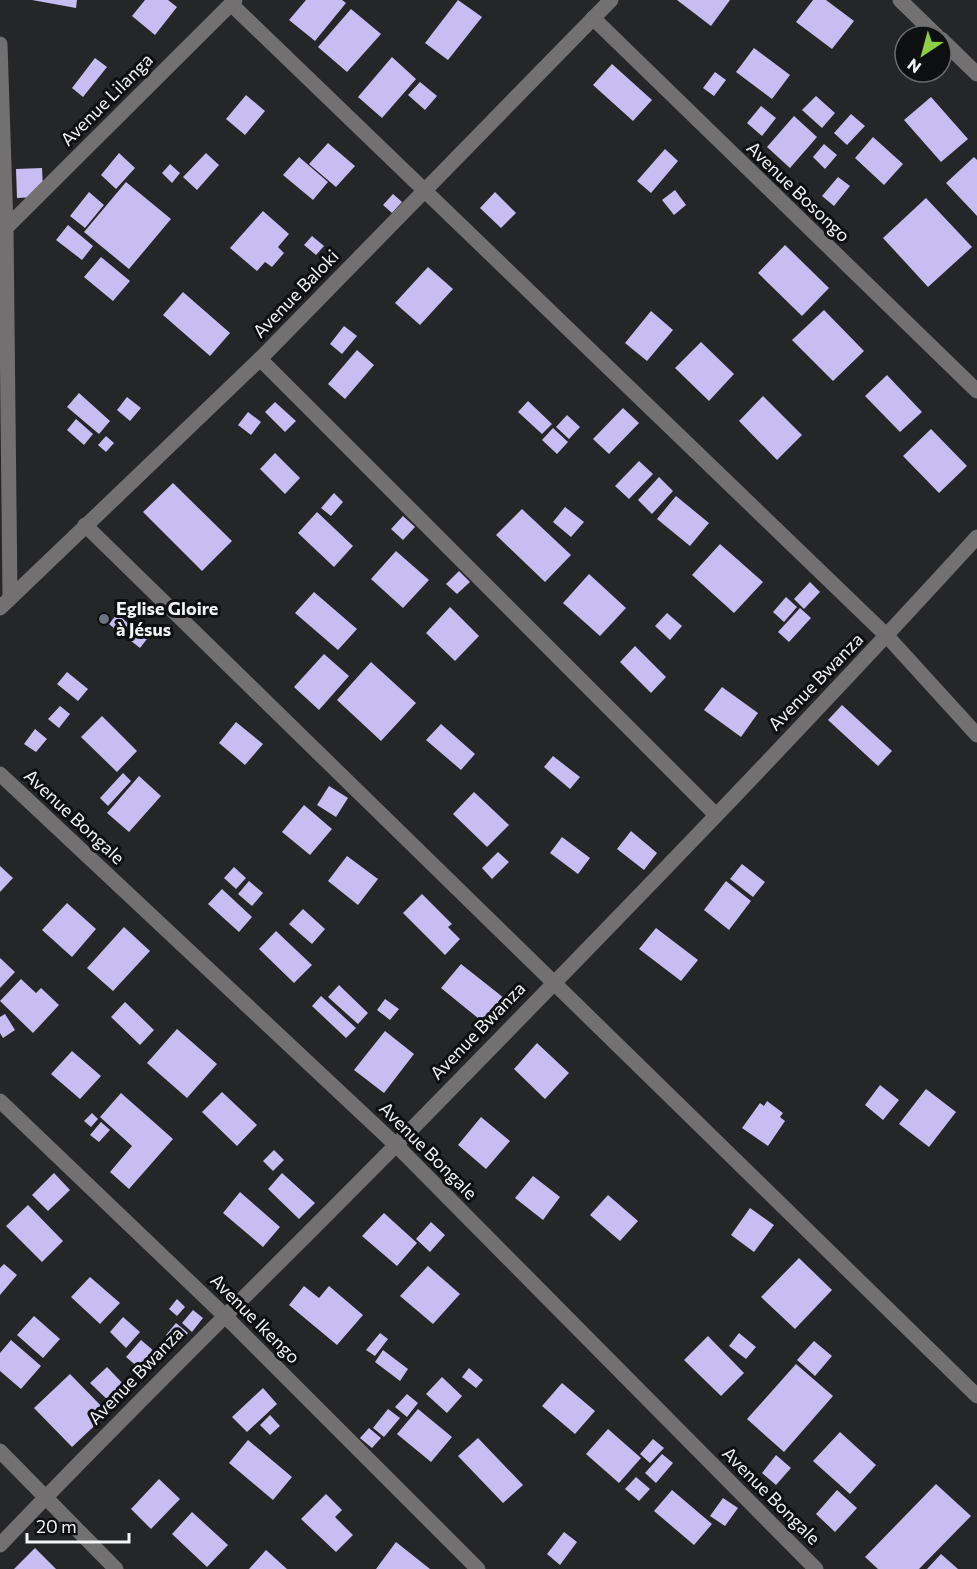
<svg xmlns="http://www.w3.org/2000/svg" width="977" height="1569" font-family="Commissioner,sans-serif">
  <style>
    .building { fill: #c7bdf3 }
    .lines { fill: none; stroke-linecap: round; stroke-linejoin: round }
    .minor { stroke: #727070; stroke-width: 15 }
    .worship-dot { fill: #6b7280; stroke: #0e0f10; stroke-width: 2 }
    .labels { text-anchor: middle; stroke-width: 6; stroke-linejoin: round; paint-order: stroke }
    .street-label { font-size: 18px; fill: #f3f4f6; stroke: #0e0f10 }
    .poi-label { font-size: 18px; font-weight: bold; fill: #f3f4f6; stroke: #0e0f10; text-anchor: start }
  </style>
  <rect width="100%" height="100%" fill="#252628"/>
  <g class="building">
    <polygon points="32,0 77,0 76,8"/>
    <polygon points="145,0 168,0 177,7 155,35 132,16"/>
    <polygon points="306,0 342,0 346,3 315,41 289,20"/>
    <polygon points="458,0 482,17 448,60 425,43"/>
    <polygon points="677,0 730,0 711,26"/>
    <polygon points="813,0 826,0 854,21 832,49 796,22"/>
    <polygon points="351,9 381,34 347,72 318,47"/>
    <polygon points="754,48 790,75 772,99 736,72"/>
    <polygon points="392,57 416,79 382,118 358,97"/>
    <polygon points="95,58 107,67 83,97 72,88"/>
    <polygon points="612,64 652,100 633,121 593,85"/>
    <polygon points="715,72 726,80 714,96 703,88"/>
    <polygon points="420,82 437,96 425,110 408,95"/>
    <polygon points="246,95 265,111 245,135 226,119"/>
    <polygon points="816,96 835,113 822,128 802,110"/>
    <polygon points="931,97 968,139 941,162 904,120"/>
    <polygon points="761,106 776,118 762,136 747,123"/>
    <polygon points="851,114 865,126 847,145 834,133"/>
    <polygon points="794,116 817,137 790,168 767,147"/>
    <polygon points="873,137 903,164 884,185 855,158"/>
    <polygon points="328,143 355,166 336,187 309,164"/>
    <polygon points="824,144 837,155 825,169 813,157"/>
    <polygon points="665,149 678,161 651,193 637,181"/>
    <polygon points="119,153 135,168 116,189 101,175"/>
    <polygon points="206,153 219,165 197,190 183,177"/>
    <polygon points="299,157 328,182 313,200 283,175"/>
    <polygon points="974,157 977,160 977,216 946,183"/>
    <polygon points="170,164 180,173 172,183 162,173"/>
    <polygon points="42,168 43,189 36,197 17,198 16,169"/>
    <polygon points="838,177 850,186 834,206 822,196"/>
    <polygon points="126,182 171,219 129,269 84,232"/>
    <polygon points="675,190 686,205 674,215 662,200"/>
    <polygon points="89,192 104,205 85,228 70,216"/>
    <polygon points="495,192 516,213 501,228 480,208"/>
    <polygon points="393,194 402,202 392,213 383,205"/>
    <polygon points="926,198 972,247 928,287 883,238"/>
    <polygon points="263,211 289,234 278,247 284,253 272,267 265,262 257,271 230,248"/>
    <polygon points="68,225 93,246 82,260 56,240"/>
    <polygon points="312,236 324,246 316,255 304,245"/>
    <polygon points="785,245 829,288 802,316 758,273"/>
    <polygon points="101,257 130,281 113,301 84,277"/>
    <polygon points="428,267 453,289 420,325 395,303"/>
    <polygon points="183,292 230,333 210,356 163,315"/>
    <polygon points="824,310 864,351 833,381 792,340"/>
    <polygon points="651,311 673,330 647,361 625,343"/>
    <polygon points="344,326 357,336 342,354 330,344"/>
    <polygon points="701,342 734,374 709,401 675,368"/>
    <polygon points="357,350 374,365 345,399 328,384"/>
    <polygon points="887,375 922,412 900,432 865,396"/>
    <polygon points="79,393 110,421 99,434 67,407"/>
    <polygon points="763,396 802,435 777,460 739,421"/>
    <polygon points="127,397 141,408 130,421 117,410"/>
    <polygon points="528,401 552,424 542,434 518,412"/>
    <polygon points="275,402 296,421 285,432 265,412"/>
    <polygon points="623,408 639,423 609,454 593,439"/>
    <polygon points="248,412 261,422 251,435 238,425"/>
    <polygon points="567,415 580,427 569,439 556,427"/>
    <polygon points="76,419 93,434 84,445 67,430"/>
    <polygon points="553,428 568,442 557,454 542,440"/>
    <polygon points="931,429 967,466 939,493 903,456"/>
    <polygon points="106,436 114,443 106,452 98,445"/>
    <polygon points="275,453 300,478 285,494 260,469"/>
    <polygon points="639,461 653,474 629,499 615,486"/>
    <polygon points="659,477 673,491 652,514 638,500"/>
    <polygon points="173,483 232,541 202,571 143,512"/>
    <polygon points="334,493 343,502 331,516 321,508"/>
    <polygon points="676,496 709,523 690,546 657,519"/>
    <polygon points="565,507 584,522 571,537 553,522"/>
    <polygon points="522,509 571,555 545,582 496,535"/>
    <polygon points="317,512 353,546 334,567 298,533"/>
    <polygon points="403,516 415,527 403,540 391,529"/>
    <polygon points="720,544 763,582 734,613 692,575"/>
    <polygon points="396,551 429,580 403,608 371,579"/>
    <polygon points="459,571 470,582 457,594 446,584"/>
    <polygon points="589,574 626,608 600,636 563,603"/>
    <polygon points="810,582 820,592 804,609 794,599"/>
    <polygon points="314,592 357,629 338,650 295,613"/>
    <polygon points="786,597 797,607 784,622 773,612"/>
    <polygon points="450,607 479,636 455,661 426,633"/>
    <polygon points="800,608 811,618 789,642 778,632"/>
    <polygon points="667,613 682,626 670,640 655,626"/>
    <polygon points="117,614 129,624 121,634 109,624"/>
    <polygon points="135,624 150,635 140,648 126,637"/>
    <polygon points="635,646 666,677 651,693 620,662"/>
    <polygon points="324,654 349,676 319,710 294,687"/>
    <polygon points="371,662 416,703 381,741 337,700"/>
    <polygon points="67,672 88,689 78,701 57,684"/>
    <polygon points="722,687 758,713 741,737 704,710"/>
    <polygon points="842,705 892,751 878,766 828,720"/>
    <polygon points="60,706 70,714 59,728 48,719"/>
    <polygon points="102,716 137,751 117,772 81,737"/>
    <polygon points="236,722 263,744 245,765 219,743"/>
    <polygon points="441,724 475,754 461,770 426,740"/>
    <polygon points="35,729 47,739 36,752 24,744"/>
    <polygon points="553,756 580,777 570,789 544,767"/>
    <polygon points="123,773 131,781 108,806 100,798"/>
    <polygon points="139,776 161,796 129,832 107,813"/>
    <polygon points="329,786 348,798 336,817 317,805"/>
    <polygon points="474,792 509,825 487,847 453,814"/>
    <polygon points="304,805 332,829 310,855 282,832"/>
    <polygon points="631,831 657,853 644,870 617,849"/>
    <polygon points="562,837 590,858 578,874 550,853"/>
    <polygon points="498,852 509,862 492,879 482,868"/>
    <polygon points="347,856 378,879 358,905 328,881"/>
    <polygon points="742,864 765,882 753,897 730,879"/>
    <polygon points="0,866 13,878 0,892"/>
    <polygon points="234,867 246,878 236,889 224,878"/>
    <polygon points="249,881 263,893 252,906 238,894"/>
    <polygon points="726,881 751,901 729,930 704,910"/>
    <polygon points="222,889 252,917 239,932 208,904"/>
    <polygon points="422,894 452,924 448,927 460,939 445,955 403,913"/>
    <polygon points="67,903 96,929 72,957 42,930"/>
    <polygon points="303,909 325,929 312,944 289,924"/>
    <polygon points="124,927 150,951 113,991 87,968"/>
    <polygon points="656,928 698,960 681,981 639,949"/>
    <polygon points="276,931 312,965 294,983 259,949"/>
    <polygon points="0,958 15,972 0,988"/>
    <polygon points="461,964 504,998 484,1023 441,988"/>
    <polygon points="21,979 36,993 41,988 59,1005 33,1033 0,1001"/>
    <polygon points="339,985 368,1013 358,1024 328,997"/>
    <polygon points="321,996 356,1028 346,1038 312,1006"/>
    <polygon points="385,999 399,1009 390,1020 377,1010"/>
    <polygon points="125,1002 154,1030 140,1045 111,1017"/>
    <polygon points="5,1014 15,1030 3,1038 0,1033 0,1017"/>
    <polygon points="177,1029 217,1064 187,1098 147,1063"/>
    <polygon points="385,1031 414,1054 384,1093 354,1070"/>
    <polygon points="537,1043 569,1073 545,1099 514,1069"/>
    <polygon points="72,1051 101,1076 80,1099 51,1074"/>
    <polygon points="880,1085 899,1100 883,1120 865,1105"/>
    <polygon points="926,1089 956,1112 929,1147 899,1124"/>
    <polygon points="222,1092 257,1125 237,1146 202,1112"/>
    <polygon points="121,1093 173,1139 129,1189 110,1172 132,1146 100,1117"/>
    <polygon points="767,1101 783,1113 780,1117 785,1121 768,1146 742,1128 760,1103 764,1106"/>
    <polygon points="92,1113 98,1119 91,1127 84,1121"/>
    <polygon points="481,1117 510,1141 486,1169 458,1145"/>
    <polygon points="101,1122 110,1130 99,1142 90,1135"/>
    <polygon points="274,1150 284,1160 273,1171 263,1161"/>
    <polygon points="54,1173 70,1190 48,1211 32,1195"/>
    <polygon points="282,1173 315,1203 299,1219 268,1189"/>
    <polygon points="533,1176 560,1197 543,1220 515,1198"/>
    <polygon points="240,1192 280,1227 263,1247 223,1213"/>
    <polygon points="608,1195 638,1221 620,1241 590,1215"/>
    <polygon points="28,1205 63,1241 42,1262 6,1226"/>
    <polygon points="750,1208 774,1225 754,1252 731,1235"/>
    <polygon points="384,1213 417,1243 397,1266 362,1236"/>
    <polygon points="431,1222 445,1235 430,1252 416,1239"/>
    <polygon points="799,1258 832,1290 795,1329 761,1297"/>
    <polygon points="4,1264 17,1275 0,1295 0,1268"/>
    <polygon points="428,1266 460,1294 433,1324 400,1296"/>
    <polygon points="90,1277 120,1303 100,1324 71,1297"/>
    <polygon points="304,1286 319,1298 329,1286 363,1315 337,1345 289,1305"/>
    <polygon points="177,1299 185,1307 177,1316 169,1309"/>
    <polygon points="193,1310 203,1318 192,1332 182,1323"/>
    <polygon points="34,1316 60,1339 43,1358 17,1335"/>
    <polygon points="123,1317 140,1332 126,1348 110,1332"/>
    <polygon points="176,1323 188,1333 178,1345 166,1335"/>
    <polygon points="380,1333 388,1339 375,1356 366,1350"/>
    <polygon points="739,1333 756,1347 746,1359 729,1346"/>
    <polygon points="708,1336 744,1373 721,1396 684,1360"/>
    <polygon points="11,1340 41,1366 21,1389 0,1371 0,1353"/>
    <polygon points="141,1340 161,1357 146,1374 126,1357"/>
    <polygon points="814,1341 832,1356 815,1376 797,1360"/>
    <polygon points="383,1350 408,1369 400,1381 375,1362"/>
    <polygon points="796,1364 833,1396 784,1452 747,1419"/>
    <polygon points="107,1367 129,1390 113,1405 90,1383"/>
    <polygon points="469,1368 483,1380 476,1388 462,1377"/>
    <polygon points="70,1374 108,1413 72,1447 34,1408"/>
    <polygon points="442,1377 462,1396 447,1413 426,1394"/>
    <polygon points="562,1383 595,1411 575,1434 542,1406"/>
    <polygon points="263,1388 277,1404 247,1432 232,1417"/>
    <polygon points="407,1394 418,1403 407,1417 395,1407"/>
    <polygon points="388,1409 400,1418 384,1437 373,1428"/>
    <polygon points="418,1409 452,1437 431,1462 397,1434"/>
    <polygon points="270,1415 280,1426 270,1435 260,1425"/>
    <polygon points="369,1428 381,1438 372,1448 360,1438"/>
    <polygon points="608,1429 641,1458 619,1483 586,1454"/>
    <polygon points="840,1432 876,1465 850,1494 813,1461"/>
    <polygon points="478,1438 523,1485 503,1503 458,1456"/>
    <polygon points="653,1439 664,1448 650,1463 640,1454"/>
    <polygon points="248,1440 292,1477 273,1500 229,1463"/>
    <polygon points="662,1454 673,1463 656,1483 645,1473"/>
    <polygon points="776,1455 791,1468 776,1485 762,1473"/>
    <polygon points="636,1477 650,1489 639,1501 625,1489"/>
    <polygon points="159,1479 180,1499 151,1529 131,1509"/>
    <polygon points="936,1484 971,1516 919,1569 878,1569 865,1557"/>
    <polygon points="672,1490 712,1524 694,1545 654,1511"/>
    <polygon points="837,1490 857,1508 835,1532 816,1514"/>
    <polygon points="326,1494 342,1510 335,1517 353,1535 336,1552 301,1519"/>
    <polygon points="723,1498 738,1508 725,1526 710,1516"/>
    <polygon points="192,1512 228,1545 207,1567 172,1534"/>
    <polygon points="564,1532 577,1542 560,1565 547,1554"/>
    <polygon points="396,1542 430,1569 376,1569"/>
    <polygon points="35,1548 56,1569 14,1569"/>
    <polygon points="266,1550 287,1569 249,1569"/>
    <polygon points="941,1554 958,1569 927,1569"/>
  </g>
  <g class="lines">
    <g class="minor">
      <polyline points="900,0 937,36"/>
      <polyline points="231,4 887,636 977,735"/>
      <polyline points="593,18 977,391"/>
      <polyline points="941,39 977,74"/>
      <polyline points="0,44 6,228 10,597"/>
      <polyline points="0,228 6,228 235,0"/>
      <polyline points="260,359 716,815"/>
      <polyline points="85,525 977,1396"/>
      <polyline points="0,608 260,359 611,0"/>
      <polyline points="0,774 396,1145 816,1569"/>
      <polyline points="0,1101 224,1315 478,1569"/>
      <polyline points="0,1451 116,1569"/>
      <path d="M0 1545C130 1408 265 1278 397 1144 593 944 788 744 977 537"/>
    </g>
  </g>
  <circle class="worship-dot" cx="104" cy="619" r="6"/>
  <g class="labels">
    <g class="street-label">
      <text transform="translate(107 100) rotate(-45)" y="6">Avenue Lilanga</text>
      <text transform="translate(798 192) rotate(44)" y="6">Avenue Bosongo</text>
      <text transform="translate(296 294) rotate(-46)" y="6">Avenue Baloki</text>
      <text transform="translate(816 682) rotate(-46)" y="6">Avenue Bwanza</text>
      <text transform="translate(74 817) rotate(43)" y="6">Avenue Bongale</text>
      <text transform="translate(478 1031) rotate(-46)" y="6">Avenue Bwanza</text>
      <text transform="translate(428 1151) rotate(45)" y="6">Avenue Bongale</text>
      <text transform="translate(255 1319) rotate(45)" y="6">Avenue Ikengo</text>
      <text transform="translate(136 1376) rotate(-46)" y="6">Avenue Bwanza</text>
      <text transform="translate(771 1496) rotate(45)" y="6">Avenue Bongale</text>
    </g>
    <g class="poi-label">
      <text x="116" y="615">Eglise Gloire<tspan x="116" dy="21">à Jésus</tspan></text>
    </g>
  </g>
  <g transform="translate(923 54) rotate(216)"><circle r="28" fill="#0e0f10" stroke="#6a6b6c" stroke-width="1.5"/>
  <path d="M0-4.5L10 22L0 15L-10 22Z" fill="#8ece43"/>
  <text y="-9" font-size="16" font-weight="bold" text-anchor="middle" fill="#f3f4f6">N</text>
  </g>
  <path d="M27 1533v9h102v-9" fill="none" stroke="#f3f4f6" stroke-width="3"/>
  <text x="36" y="1533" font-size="18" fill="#f3f4f6" stroke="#0e0f10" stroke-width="4.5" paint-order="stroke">20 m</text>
</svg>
